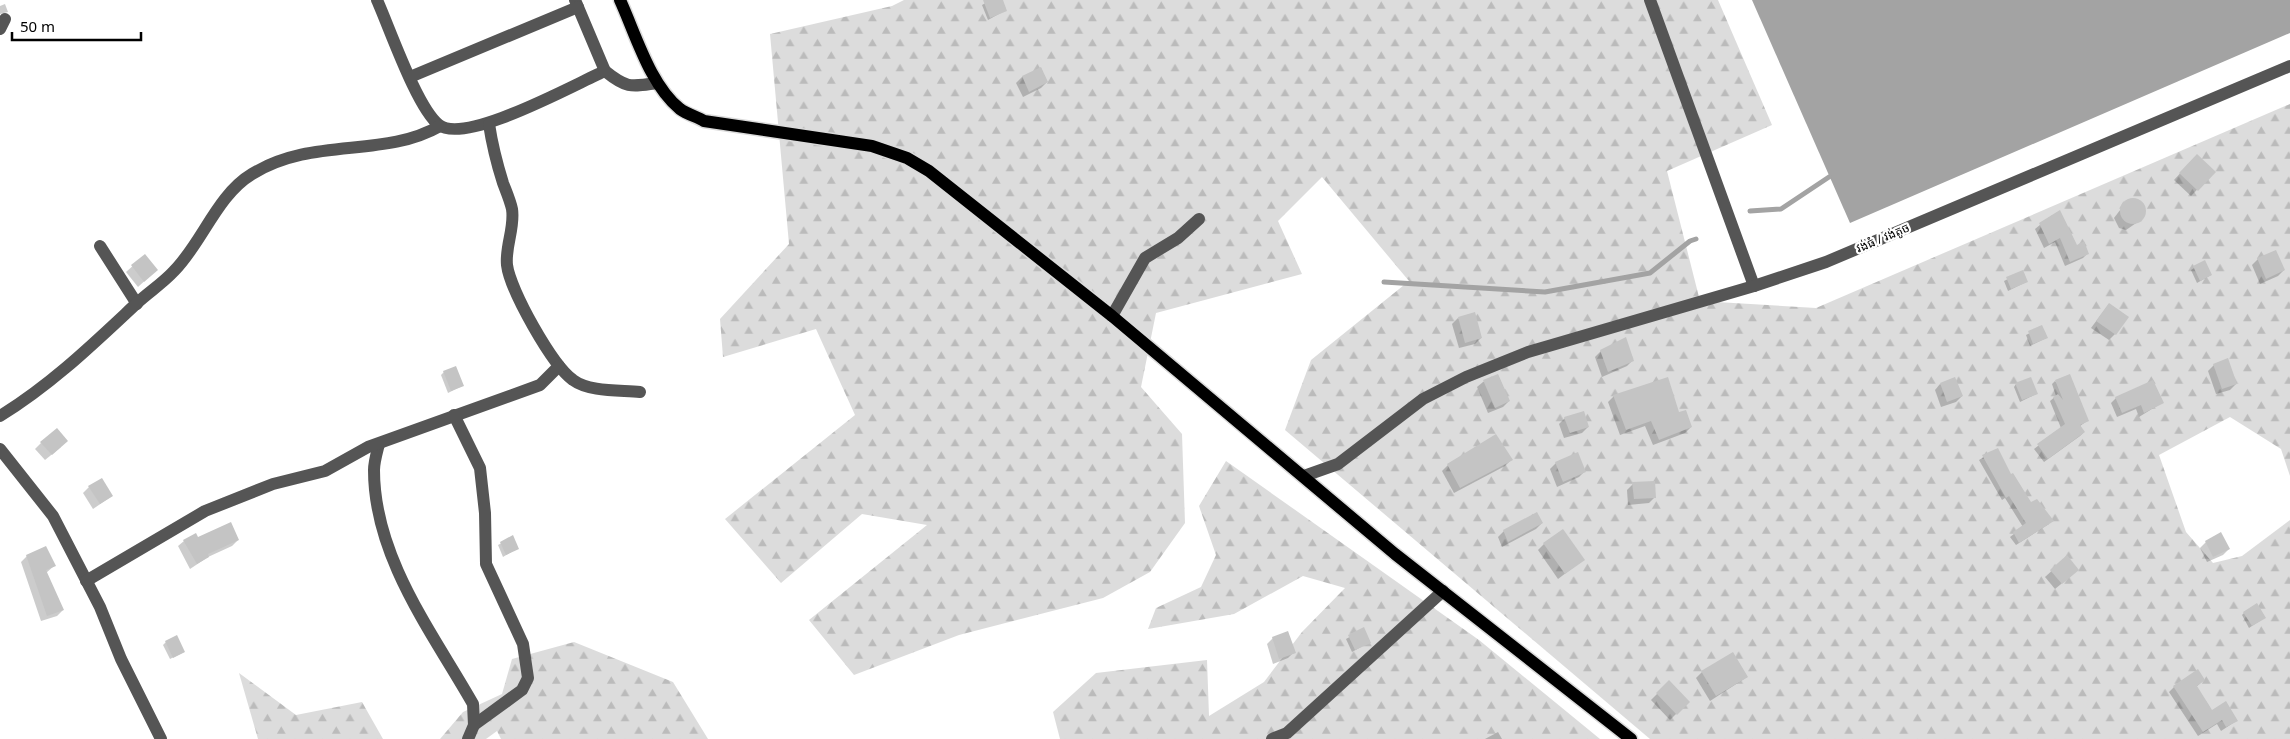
<svg xmlns="http://www.w3.org/2000/svg" width="2290" height="739" font-family="'Noto Sans','Noto Sans Khmer',sans-serif">
  <style>
    .forest { fill: url(#forest-firs) }
    .water { fill: #a3a3a3 }
    .shadow { fill: #0003 }
    .lines { fill: none; stroke-linecap: round; stroke-linejoin: round }
    .stream { stroke: #a3a3a3; stroke-width: 5 }
    .building { fill: #c4c4c4 }
    .major-casing { stroke: #dbdbdb; stroke-width: 15 }
    .minor { stroke: #555; stroke-width: 12 }
    .major { stroke: #000; stroke-width: 12 }
    .labels { text-anchor: middle; stroke-width: 4.5; stroke-linejoin: round; paint-order: stroke }
    .street-label { font-size: 12px; fill: #000; stroke: #fff }
  </style>
  <defs>
    <pattern id="forest-firs" width="22" height="20" patternUnits="userSpaceOnUse" patternTransform="scale(1.25)"><rect width="22" height="20" fill="#dcdcdc"/><path d="M5 1l3.5 6h-7zM16 11l3.5 6h-7z" fill="#bbb"/></pattern>
  </defs>
  <rect width="100%" height="100%" fill="#fff"/>
  <g class="forest">
    <polygon points="904,0 1718,0 1772,125 1667,171 1700,301 1816,308 2290,104 2290,476 2281,449 2230,417 2159,455 2186,532 2213,563 2242,556 2290,520 2290,739 1650,739 1285,430 1311,360 1409,281 1322,177 1278,221 1302,274 1156,313 1141,387 1182,434 1185,523 1150,572 1103,598 959,635 854,675 809,620 927,525 862,514 781,583 725,519 855,415 816,329 723,357 720,319 789,244 770,34 892,6"/>
    <polygon points="1226,461 1479,640 1600,739 1060,739 1053,712 1096,673 1207,660 1209,716 1264,682 1302,632 1345,588 1303,576 1234,614 1148,629 1156,608 1201,587 1216,555 1199,506"/>
    <polygon points="574,642 673,682 708,739 501,739 497,731 486,739 440,739 463,712 502,694 512,659"/>
    <polygon points="239,673 296,715 362,702 383,739 258,739"/>
  </g>
  <polygon class="water" points="1752,0 2290,0 2290,33 1850,223"/>
  <g class="shadow">
    <polygon points="991,0 1002,0 1006,10 988,20 982,5"/>
    <polygon points="5,4 8,12 0,14 0,6"/>
    <polygon points="1041,68 1047,82 1041,88 1023,97 1016,83 1022,77"/>
    <polygon points="2197,155 2214,172 2191,196 2174,180"/>
    <polygon points="2135,200 2142,204 2145,211 2142,219 2126,230 2119,228 2114,218 2127,201"/>
    <polygon points="2060,212 2076,246 2087,254 2083,258 2065,266 2055,242 2044,248 2035,229 2051,216"/>
    <polygon points="145,255 150,276 138,287 126,272"/>
    <polygon points="2258,259 2284,270 2278,276 2260,284 2252,265"/>
    <polygon points="2204,262 2211,275 2197,283 2191,270"/>
    <polygon points="2022,272 2026,282 2008,291 2004,281"/>
    <polygon points="2109,304 2115,334 2109,340 2091,328"/>
    <polygon points="1458,318 1481,338 1475,344 1459,348 1452,324"/>
    <polygon points="2042,327 2046,338 2030,346 2026,335"/>
    <polygon points="1601,351 1633,360 1627,366 1602,377 1595,357"/>
    <polygon points="2214,365 2236,384 2230,390 2216,394 2208,371"/>
    <polygon points="444,372 462,386 448,393 441,375"/>
    <polygon points="1498,375 1509,401 1503,407 1488,413 1477,387 1483,382"/>
    <polygon points="2055,381 2087,421 2080,426 2084,432 2080,436 2044,462 2034,449 2061,428 2050,401 2056,396 2052,384"/>
    <polygon points="1940,384 1962,396 1956,402 1941,407 1935,390"/>
    <polygon points="2016,384 2036,394 2020,402 2014,387"/>
    <polygon points="1614,396 1678,414 1691,427 1685,433 1653,445 1645,426 1620,435 1608,402"/>
    <polygon points="2116,398 2163,402 2139,417 2136,409 2117,417 2111,403"/>
    <polygon points="1565,418 1588,427 1582,433 1564,438 1559,424"/>
    <polygon points="41,443 61,447 45,460 35,449"/>
    <polygon points="1997,449 2010,476 2030,504 2049,524 2016,545 2010,537 2023,527 2005,498 2002,500 1979,460"/>
    <polygon points="1511,460 1505,466 1454,493 1442,471 1448,465"/>
    <polygon points="1556,463 1585,471 1579,477 1557,487 1550,469"/>
    <polygon points="1633,484 1655,497 1649,503 1628,505 1627,490"/>
    <polygon points="89,487 112,496 93,509 83,493"/>
    <polygon points="1542,523 1536,529 1502,547 1498,537 1504,531"/>
    <polygon points="513,537 518,548 503,557 498,545"/>
    <polygon points="198,538 238,540 232,546 208,557 190,569 178,546 184,541"/>
    <polygon points="2206,542 2229,549 2223,555 2207,562 2200,548"/>
    <polygon points="1544,544 1583,560 1558,579 1538,550"/>
    <polygon points="27,556 54,566 46,573 63,610 57,616 41,621 21,562"/>
    <polygon points="2067,557 2072,575 2055,589 2045,577"/>
    <polygon points="2244,613 2264,618 2249,628 2242,615"/>
    <polygon points="1364,629 1370,642 1352,652 1346,639"/>
    <polygon points="1273,638 1294,652 1288,658 1273,664 1267,644"/>
    <polygon points="166,642 184,652 170,659 163,645"/>
    <polygon points="1702,672 1747,677 1710,701 1696,678"/>
    <polygon points="2204,680 2196,687 2211,711 2236,721 2221,731 2217,724 2198,736 2169,692 2174,687"/>
    <polygon points="1669,682 1688,702 1670,720 1651,700"/>
    <polygon points="1498,732 1502,739 1485,739"/>
  </g>
  <g class="lines">
    <g class="stream">
      <polyline points="1750,211 1781,209 1829,177"/>
      <polyline points="1384,282 1545,292 1650,273 1690,241 1696,239"/>
    </g>
  </g>
  <g class="building">
    <polygon points="983,0 1003,0 1007,11 990,18"/>
    <polygon points="1041,67 1048,82 1029,92 1022,76"/>
    <polygon points="2197,154 2216,172 2198,191 2179,173"/>
    <circle cx="2133" cy="211" r="13"/>
    <polygon points="2060,210 2077,245 2084,241 2089,254 2070,262 2060,238 2049,244 2039,223"/>
    <polygon points="2276,250 2285,270 2266,279 2257,258"/>
    <polygon points="145,254 158,270 144,282 131,265"/>
    <polygon points="2205,260 2212,275 2200,281 2193,266"/>
    <polygon points="2023,270 2028,282 2011,289 2006,277"/>
    <polygon points="2109,303 2129,317 2116,335 2096,321"/>
    <polygon points="1475,312 1482,338 1465,343 1458,317"/>
    <polygon points="2042,325 2048,338 2033,344 2028,331"/>
    <polygon points="1626,337 1634,361 1608,372 1600,350"/>
    <polygon points="2228,358 2237,384 2222,389 2213,364"/>
    <polygon points="456,366 464,386 451,391 443,371"/>
    <polygon points="1498,374 1510,401 1495,408 1483,380"/>
    <polygon points="2070,374 2089,421 2080,425 2085,432 2048,459 2037,444 2065,424 2053,397 2058,394 2063,400 2055,380"/>
    <polygon points="1668,377 1679,412 1686,410 1692,427 1659,440 1651,421 1626,430 1613,395"/>
    <polygon points="1955,377 1963,396 1947,402 1940,383"/>
    <polygon points="2031,377 2038,394 2022,400 2015,383"/>
    <polygon points="2153,380 2164,403 2144,413 2141,405 2122,413 2115,397"/>
    <polygon points="1584,411 1589,427 1570,433 1564,417"/>
    <polygon points="57,428 68,441 52,455 40,442"/>
    <polygon points="1496,434 1513,460 1460,488 1447,464"/>
    <polygon points="1998,448 2011,474 2013,473 2031,502 2037,499 2054,521 2019,543 2013,532 2026,523 2009,496 2006,498 1982,455"/>
    <polygon points="1578,452 1586,472 1563,482 1555,462"/>
    <polygon points="102,478 113,496 100,504 88,486"/>
    <polygon points="1655,481 1656,498 1634,499 1632,482"/>
    <polygon points="1537,512 1543,523 1508,542 1503,530"/>
    <polygon points="231,522 239,540 208,554 209,557 197,564 183,540 196,533 198,537"/>
    <polygon points="1563,529 1585,560 1565,574 1543,543"/>
    <polygon points="2221,532 2230,549 2213,557 2205,541"/>
    <polygon points="513,535 519,549 506,555 500,542"/>
    <polygon points="46,546 56,566 46,570 64,610 47,616 26,555"/>
    <polygon points="2067,555 2079,570 2062,584 2050,570"/>
    <polygon points="2257,603 2266,618 2252,626 2243,612"/>
    <polygon points="1364,627 1371,643 1355,650 1348,635"/>
    <polygon points="1288,631 1296,653 1279,659 1272,637"/>
    <polygon points="177,635 185,652 173,658 165,641"/>
    <polygon points="1733,652 1748,677 1716,696 1701,671"/>
    <polygon points="2198,669 2205,680 2197,686 2212,710 2226,701 2238,721 2226,727 2222,720 2203,732 2173,686"/>
    <polygon points="1669,680 1690,702 1677,715 1656,693"/>
  </g>
  <g class="lines">
    <g class="major-casing">
      <path id="major" d="M620 0C636 35 650 85 680 109 687 114 697 117 704 121L872 146 907 158 929 171 1112 316 1395 554 1631 739"/>
    </g>
    <g class="minor">
      <path d="M377 0C390 29 417 108 439 125 466 145 575 84 605 71 626 88 630 87 657 83"/>
      <polyline points="575,0 605,71"/>
      <polyline points="1650,0 1754,286"/>
      <polyline points="0,29 5,19"/>
      <polyline points="410,77 578,7"/>
      <path d="M489 124C492 144 497 164 503 183 506 191 510 200 512 209 515 228 505 246 507 265 510 290 552 365 573 380 589 392 620 390 640 392"/>
      <polyline points="100,246 137,304"/>
      <polyline points="1112,316 1145,258 1178,238 1199,219"/>
      <polyline points="454,415 480,468 485,513 486,564 523,644 528,678 522,690 474,725"/>
      <path d="M0 416C52 384 93 344 137 303 149 292 163 283 174 271 202 243 217 195 252 174 314 136 382 159 440 126"/>
      <path d="M379 444C377 452 374 462 374 470 374 557 432 632 473 704L474 725 468 739"/>
      <polyline points="0,449 53,516 100,607 121,659 161,739"/>
      <polyline points="1304,476 1338,464 1423,399 1466,377 1528,352 1754,286 1826,262 2290,66"/>
      <polyline points="86,581 205,511 273,484 325,471 368,447 540,385 559,366"/>
      <polyline points="1272,739 1287,733 1443,591"/>
    </g>
    <use href="#major" class="major"/>
  </g>
  <g class="labels">
    <g class="street-label">
      <text transform="translate(1883 238) rotate(-23)" y="4">វង់ធំ / វង់តូច</text>
    </g>
  </g>
  <path d="M12 32v8h129v-8" fill="none" stroke="#000000" stroke-width="2.5"/>
  <text x="20" y="32" font-size="15" fill="#000000" stroke="#ffffff" stroke-width="4" paint-order="stroke">50 m</text>
</svg>
